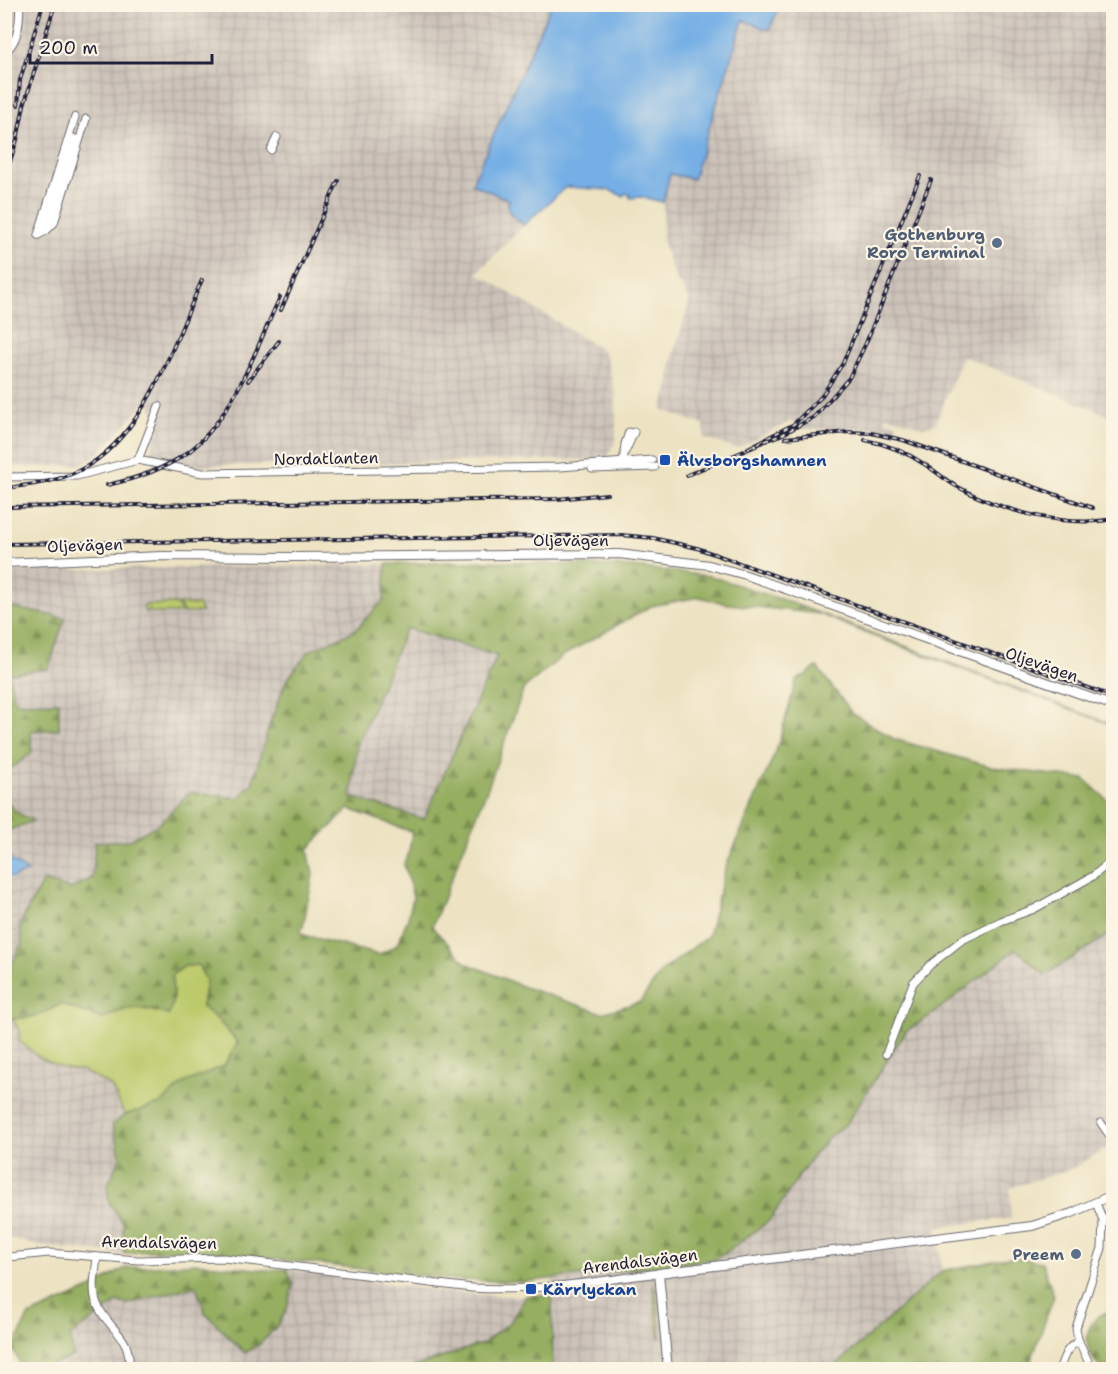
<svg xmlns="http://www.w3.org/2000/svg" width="1118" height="1374" font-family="'Shantell Sans',sans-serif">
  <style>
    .industrial { fill: url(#industrial-grid); fill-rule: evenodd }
    .grass { fill: #bcca6c; stroke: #6f7654; stroke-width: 1.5 }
    .forest { fill: url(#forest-firs); stroke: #5c684e; stroke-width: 1.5; fill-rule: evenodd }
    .water { fill: #75afe5; stroke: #4c6890; stroke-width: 1.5 }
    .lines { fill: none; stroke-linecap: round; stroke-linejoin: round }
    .minor-casing { stroke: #69666b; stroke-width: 9 }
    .tertiary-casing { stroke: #69666b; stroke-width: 10 }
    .minor { stroke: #fff; stroke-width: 7 }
    .tertiary { stroke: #fff; stroke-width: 8 }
    .rail-casing { stroke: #22223b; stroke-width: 4 }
    .rail { stroke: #fcf5e5; stroke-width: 1.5; stroke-dasharray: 4.5; stroke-linecap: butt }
    .service-dot { fill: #5c6f8a; stroke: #fcf5e5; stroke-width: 2 }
    .transit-dot { fill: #1a4fb4; stroke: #fcf5e5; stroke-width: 2 }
    .labels { text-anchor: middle; stroke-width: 4.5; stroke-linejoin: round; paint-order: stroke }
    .service-label { font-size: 16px; font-weight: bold; fill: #4e5e75; stroke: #fcf5e5; text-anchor: end }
    .street-label { font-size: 16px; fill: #22223b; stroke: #fcf5e5 }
    .transit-label { font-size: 16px; font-weight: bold; fill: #164399; stroke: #fcf5e5; text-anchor: start }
  </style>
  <defs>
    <pattern id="industrial-grid" width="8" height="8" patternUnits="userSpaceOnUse" patternTransform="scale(1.5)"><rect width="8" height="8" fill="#ccc2b9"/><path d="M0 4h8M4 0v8" fill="none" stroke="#afa6a0"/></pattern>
    <pattern id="forest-firs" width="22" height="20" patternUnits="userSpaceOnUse" patternTransform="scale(1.5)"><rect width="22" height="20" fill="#95ae60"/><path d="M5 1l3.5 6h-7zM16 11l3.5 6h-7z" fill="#798d50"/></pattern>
  </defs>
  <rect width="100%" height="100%" fill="#fcf5e5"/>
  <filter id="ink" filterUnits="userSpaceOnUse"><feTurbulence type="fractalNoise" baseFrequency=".0167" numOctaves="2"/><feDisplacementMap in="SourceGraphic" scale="12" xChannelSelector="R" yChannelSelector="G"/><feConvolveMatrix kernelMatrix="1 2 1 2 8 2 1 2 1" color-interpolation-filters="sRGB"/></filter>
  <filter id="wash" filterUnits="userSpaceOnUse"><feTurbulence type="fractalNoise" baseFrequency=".008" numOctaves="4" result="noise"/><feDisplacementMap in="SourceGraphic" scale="24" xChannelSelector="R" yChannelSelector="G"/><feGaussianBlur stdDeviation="1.35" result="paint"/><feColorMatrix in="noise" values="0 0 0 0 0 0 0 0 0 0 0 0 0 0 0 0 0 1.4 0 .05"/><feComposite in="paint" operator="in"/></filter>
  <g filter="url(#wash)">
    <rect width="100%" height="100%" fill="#ede3c3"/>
    <g class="industrial">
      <polygon points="780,4 1113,5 1113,417 963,356 935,424 923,427 887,415 885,420 897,424 894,433 869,429 801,429 798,424 795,425 791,421 740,447 734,448 704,438 704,425 662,410 670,382 672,361 690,299 675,278 662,241 663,202 670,174 693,179 743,20 769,30"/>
      <polygon points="5,5 551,5 472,184 509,200 508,212 524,225 477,273 604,351 616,395 616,439 607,459 194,466 166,461 149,455 158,426 149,399 96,456 80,465 29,467 5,465"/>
      <path d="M386 564 384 600 354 631 309 652 269 726 252 784 238 798 190 792 159 824 130 840 96 842 93 878 70 889 43 881 21 924 22 943 8 972 5 970V832L32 821 16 812 5 797V773L32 753 31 731 59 729 16 703 8 673 65 619 5 606V571ZM179 604H197L200 606 202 612 184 613Z"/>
      <polygon points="406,627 497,656 424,819 351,797 357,746"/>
      <polygon points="1113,932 1113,1145 1071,1169 1010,1188 1011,1218 937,1227 942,1271 832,1369 553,1369 552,1280 717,1259 770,1220 809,1161 830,1136 847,1123 906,1031 933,1014 1016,949 1081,950"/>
      <polygon points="4,1017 12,1019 20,1031 62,1068 83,1071 111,1086 125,1115 112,1125 118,1144 120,1157 107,1187 109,1202 123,1223 124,1254 38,1246 5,1237"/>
      <polygon points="287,1269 439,1291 498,1296 526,1296 511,1321 484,1343 408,1369 41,1370 73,1356 69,1336 118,1302 128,1304 197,1286 205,1312 293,1284"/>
    </g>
    <g class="grass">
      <polygon points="176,604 182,613 152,613 150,610 147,610 146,613 143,608 145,605"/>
      <polygon points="179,604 198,605 202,612 184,613"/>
      <path d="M198 965 206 980 202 1007 217 1019 238 1043 224 1066 185 1083 160 1104 125 1115 111 1086 83 1071 62 1068 39 1057 19 1041 20 1031 12 1019 34 1016 61 1004 102 1019C130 1005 138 1006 168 1015L173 1001 172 975 185 966Z"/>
      <polygon points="653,1285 656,1289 661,1335 659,1338"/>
    </g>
    <g class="forest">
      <path d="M490 561 632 567 710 576 787 601 1113 725 870 635 820 614 728 604 699 597 651 606 564 655 524 688 487 790 432 927 466 963 524 987 602 1013 640 1002 661 972 708 936 726 866 778 746 796 681 817 667 852 713 894 739 992 767 1084 779 1113 805V932L1045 975 1016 949 933 1014 906 1031 847 1123 830 1136 809 1161 770 1220 717 1259 524 1282 458 1280 213 1252 148 1251 124 1254 123 1223 109 1202 107 1187 120 1157 118 1144 112 1125 125 1115 160 1104 184 1083 224 1066 238 1042 217 1019 202 1007 206 980 198 965 185 966 172 975 173 1001 169 1015C138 1005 130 1005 102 1019L61 1004C44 1014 24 1022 5 1017L4 970 8 971 22 943 20 924 43 881 70 889 93 878 95 842 130 840 159 824 190 792 238 798 252 784 269 726 286 681 309 651 354 631 384 600 386 564ZM406 628 497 656 424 819 351 797 357 746ZM349 809 412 832 409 851 404 864 413 897 408 918 397 945 379 955 304 935 300 931 303 927 313 875 308 849Z"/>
      <polygon points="5,606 65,618 48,669 8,674 16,703 59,702 59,729 31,731 32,753 5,773"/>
      <polygon points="4,797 16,812 33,821 5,832"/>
      <polygon points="1012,1257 1042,1262 1054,1296 1028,1369 832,1369 942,1271"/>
      <polygon points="197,1263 266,1270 287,1269 293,1284 287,1310 276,1327 260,1344 245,1353 205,1312 196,1286 127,1304 118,1302 70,1336 74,1356 40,1369 23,1369 13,1350 28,1316 86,1291 125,1268"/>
      <polygon points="552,1294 553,1369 408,1369 484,1343 511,1321 526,1296"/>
      <path d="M1112 1310 1113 1369C1087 1370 1078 1330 1099 1316 1103 1313 1108 1312 1112 1310Z"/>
    </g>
    <g class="water">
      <path d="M551 5V4L780 5 769 30 743 20 693 179 670 174 663 202 641 197 630 198 629 194 626 193 623 196 609 190 566 187 524 225C515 217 504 213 509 200L472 184Z"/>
      <polygon points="5,858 8,858 28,872 16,876 14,878 5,876"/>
    </g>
  </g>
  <g filter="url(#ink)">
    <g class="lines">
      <g class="minor-casing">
        <g id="minor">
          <path d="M4 53C20 40 19 23 20 4"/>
          <polyline points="271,150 277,137"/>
          <polyline points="47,228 74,138"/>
          <polyline points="38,235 46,231 54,223 86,119"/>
          <polyline points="38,235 75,117"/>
          <polyline points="626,450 634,432"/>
          <polyline points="138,460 159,406"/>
          <polyline points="623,465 625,444 629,432"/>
          <polyline points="592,469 655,467"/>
          <polyline points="4,477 77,476 138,460 202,473 560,467 652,460"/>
          <polyline points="886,1054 913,983 930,965 962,940 1001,921 1034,909 1093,876 1114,859"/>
          <polyline points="1101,1123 1114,1142"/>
          <path d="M4 1255 9 1257 49 1253 138 1260 224 1258 472 1288C535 1292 597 1281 659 1273"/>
          <path d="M97 1257C96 1271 91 1290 97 1304 109 1332 132 1333 129 1370"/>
          <path d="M1059 1370C1064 1358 1066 1346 1079 1342"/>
          <polyline points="1092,1370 1078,1339 1076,1328 1102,1248 1103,1220 1096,1203"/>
        </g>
      </g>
      <g class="tertiary-casing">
        <g id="tertiary">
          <polyline points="4,563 161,556 295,557 619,554 709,565 746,575 1114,706"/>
          <polyline points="668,1370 659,1273 1032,1226 1072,1213 1114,1194"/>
        </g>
      </g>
      <use href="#minor" class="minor"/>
      <use href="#tertiary" class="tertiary"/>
      <g class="rail-casing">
        <g id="rail">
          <polyline points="18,105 20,80 43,4"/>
          <polyline points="920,176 843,363 821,397 794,424 748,448 783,434 814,417 849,378 866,343 931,180"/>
          <polyline points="4,179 17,140 24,105 55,4"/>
          <polyline points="281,310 338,181"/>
          <polyline points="248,381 279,341"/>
          <polyline points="785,438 848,432 871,433 903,440 1093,508"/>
          <path d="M865 440C886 444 906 452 924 464 936 471 946 481 958 487 1001 511 1065 528 1114 519"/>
          <polyline points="687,475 756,446"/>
          <path d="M107 485C135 479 163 470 187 453 232 421 257 346 280 297"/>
          <path d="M14 487C37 484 59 481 80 470 145 438 174 342 202 280"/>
          <polyline points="4,507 557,499 607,494"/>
          <polyline points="4,544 621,535 653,538 697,548 1114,697"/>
        </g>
      </g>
      <use href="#rail" class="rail"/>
    </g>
  </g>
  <g class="service-dot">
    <circle cx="997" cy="243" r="6"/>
    <circle cx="1076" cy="1254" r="6"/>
  </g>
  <g class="transit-dot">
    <rect x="659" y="454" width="12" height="12" rx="3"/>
    <rect x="525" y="1283" width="12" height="12" rx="3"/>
  </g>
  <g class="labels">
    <g class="service-label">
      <text x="985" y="240">Gothenburg<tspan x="985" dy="18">Roro Terminal</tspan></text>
      <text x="1064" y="1260">Preem</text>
    </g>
    <g class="street-label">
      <text transform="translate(326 458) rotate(-1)" y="6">Nordatlanten</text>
      <text x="571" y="546">Oljevägen</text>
      <text transform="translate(85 545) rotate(-2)" y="6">Oljevägen</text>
      <text transform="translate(1042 664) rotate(19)" y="6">Oljevägen</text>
      <text transform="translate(159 1242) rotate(1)" y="6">Arendalsvägen</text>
      <text transform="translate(640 1261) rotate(-7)" y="6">Arendalsvägen</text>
    </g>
    <g class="transit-label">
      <text x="677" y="466">Älvsborgshamnen</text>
      <text x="543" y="1295">Kärrlyckan</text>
    </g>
  </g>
  <rect width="1118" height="1374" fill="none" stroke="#fcf5e5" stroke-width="24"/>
  <path d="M30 54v9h182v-9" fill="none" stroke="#22223b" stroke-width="3"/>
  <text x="39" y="54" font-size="18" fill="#22223b" stroke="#fcf5e5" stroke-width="4.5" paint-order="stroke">200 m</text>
</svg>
